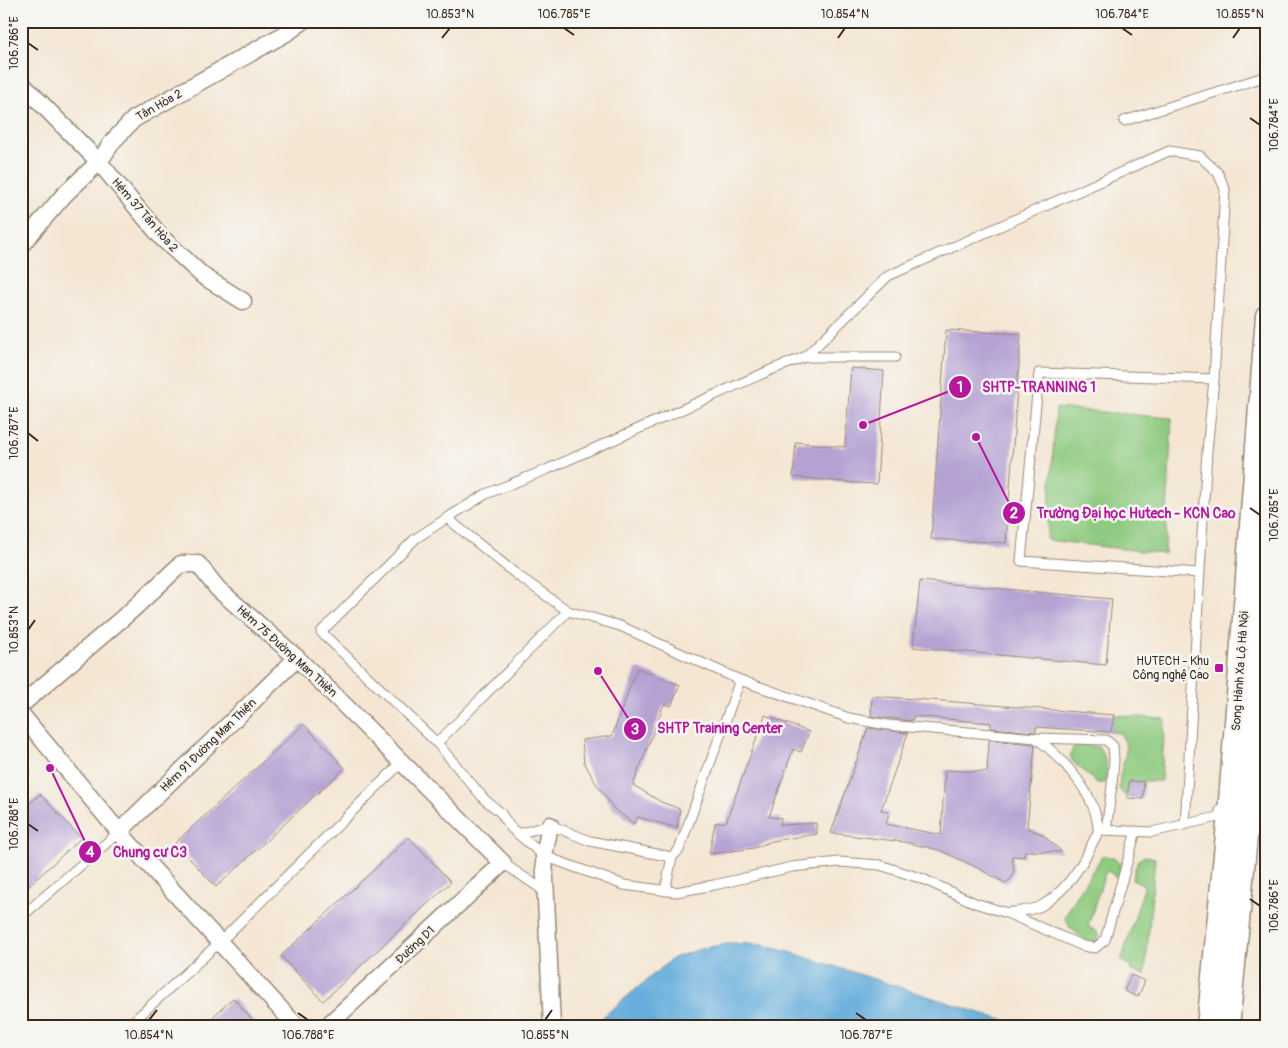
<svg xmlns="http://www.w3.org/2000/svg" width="1288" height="1048" font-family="Pangolin,sans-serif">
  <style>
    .green { fill: #8eca7f; stroke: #647a4e }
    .water { fill: #65addc; stroke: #506c7d }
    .building { fill: #b5a2d3 }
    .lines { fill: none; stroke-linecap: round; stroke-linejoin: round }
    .service-casing { stroke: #988878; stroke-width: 11 }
    .minor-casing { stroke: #988878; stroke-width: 19 }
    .secondary-casing { stroke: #988878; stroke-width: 25 }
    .trunk-casing { stroke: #988878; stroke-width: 30 }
    .service { stroke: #fff; stroke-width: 9 }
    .minor { stroke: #fff; stroke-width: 16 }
    .secondary { stroke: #fff; stroke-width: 22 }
    .trunk { stroke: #fff; stroke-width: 28 }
    .ticks { fill: none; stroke: #3b2a1e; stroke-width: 2 }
    .poi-dot { fill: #b5179e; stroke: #f6f6f2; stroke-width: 2 }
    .labels { text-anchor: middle; stroke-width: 5; stroke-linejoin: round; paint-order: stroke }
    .street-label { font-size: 12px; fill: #3b2a1e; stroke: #f6f6f2 }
    .poi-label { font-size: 12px; fill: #3b2a1e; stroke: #f6f6f2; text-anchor: end }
    .leader { fill: none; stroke: #b5179e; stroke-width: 2 }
    .callout-dot { fill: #b5179e; stroke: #f6f6f2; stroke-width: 2 }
    .mark-label { font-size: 15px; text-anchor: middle; font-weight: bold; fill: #fff }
    .callout-label { font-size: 14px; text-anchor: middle; font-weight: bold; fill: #b5179e; stroke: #f6f6f2; stroke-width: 5; stroke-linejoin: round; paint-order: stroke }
    .neatline { fill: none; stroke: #3b2a1e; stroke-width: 2 }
    .ticks-label { font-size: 12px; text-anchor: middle; fill: #3b2a1e }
  </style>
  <rect width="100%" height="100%" fill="#f6f6f2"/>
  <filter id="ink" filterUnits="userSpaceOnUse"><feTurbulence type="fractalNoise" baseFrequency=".02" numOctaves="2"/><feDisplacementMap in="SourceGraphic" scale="10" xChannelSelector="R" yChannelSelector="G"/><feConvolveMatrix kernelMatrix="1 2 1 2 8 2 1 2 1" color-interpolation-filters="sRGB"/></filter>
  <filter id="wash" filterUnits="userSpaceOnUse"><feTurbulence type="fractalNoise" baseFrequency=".0096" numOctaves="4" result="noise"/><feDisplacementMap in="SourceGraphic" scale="20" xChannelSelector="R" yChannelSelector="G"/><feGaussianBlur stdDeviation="1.12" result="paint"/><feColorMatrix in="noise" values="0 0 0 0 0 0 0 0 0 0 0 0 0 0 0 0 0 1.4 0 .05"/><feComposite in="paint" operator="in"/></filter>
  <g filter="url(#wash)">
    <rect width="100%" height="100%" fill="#f4e6d3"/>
    <g class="green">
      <polygon points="1056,408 1172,418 1165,554 1047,540"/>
      <path d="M1114 715 1165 719 1161 781H1129L1127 798 1119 789C1120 783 1119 778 1121 772 1124 756 1131 749 1120 733L1111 732Z"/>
      <path d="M1075 744 1099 747C1107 760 1108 768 1105 783H1097L1073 762 1070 755Z"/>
      <path d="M1103 856C1116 856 1122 863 1120 874L1116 877 1108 871 1105 873 1088 926 1100 934 1096 940 1087 941 1070 928 1065 917C1068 909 1099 860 1103 856Z"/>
      <polygon points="1145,856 1155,858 1145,975 1130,970 1131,966 1121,961 1144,888 1143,884 1132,879 1138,860"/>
    </g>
    <polygon class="water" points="733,943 763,945 793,953 1024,1027 591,1027 673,958 703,948"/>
    <g id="blocks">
      <g class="building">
        <polygon points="946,330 1021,334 1006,543 931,539"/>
        <polygon points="851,368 884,371 877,484 855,483 793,477 796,442 845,447"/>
        <polygon points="920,581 1112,599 1106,665 913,647"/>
        <polygon points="637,668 680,685 671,706 664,704 633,785 661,802 680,809 677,828 638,817 634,824 614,809 595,782 584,762 582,740 612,736"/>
        <polygon points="872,696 943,701 1114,715 1111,732 1036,727 1036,732 991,728 991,723 914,716 912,721 871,716"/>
        <polygon points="765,715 809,732 801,752 793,749 769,817 781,818 780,825 816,823 817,834 772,841 754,848 709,854 715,823 726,822"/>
        <polygon points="304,724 345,768 216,887 175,843"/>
        <polygon points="868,728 908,733 881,810 889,813 886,824 941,835 945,770 987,772 989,740 1033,744 1035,745 1027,828 1042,834 1062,852 1025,851 1024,857 1012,856 1014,871 1011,879 1005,883 978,868 939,850 904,842 831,833"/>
        <polygon points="1129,781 1144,782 1143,799 1127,798"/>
        <polygon points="40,794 81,838 21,893 21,811"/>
        <polygon points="409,837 451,882 323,1001 281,956"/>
        <polygon points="1131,975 1145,981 1138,997 1124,991"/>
        <polygon points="233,998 259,1027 202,1027"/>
      </g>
    </g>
  </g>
  <g filter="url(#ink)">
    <use href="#blocks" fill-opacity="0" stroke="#988878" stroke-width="1"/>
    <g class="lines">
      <g class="service-casing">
        <g id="service">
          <polyline points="1124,121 1267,76"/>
          <polyline points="805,357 888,276 1169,151 1200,156 1218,173 1225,189 1214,379 1207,451 1185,825"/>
          <polyline points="895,357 805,357 773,369 548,469 486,494 447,518 415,539 321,632 437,743 485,800 500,812 511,828 544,856 624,885 676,892 714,885 792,867 839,862 880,865 923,879 975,903 1007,913 1083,946 1095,948 1105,940 1136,831"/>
          <polyline points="447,518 517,575 568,611 620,626 740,680 849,718 887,725 1037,738 1106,740 1113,746 1114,760 1112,785 1106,830"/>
          <polyline points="1199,573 1021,561 1039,373 1214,379"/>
          <polyline points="437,743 568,611"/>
          <polyline points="1101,830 1152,832 1226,815"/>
          <polyline points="518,834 550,825 590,841 672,857"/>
          <polyline points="503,863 546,892"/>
          <polyline points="665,891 672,857 679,850 740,680"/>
          <path d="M1007 913C1018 911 1032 911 1041 906 1065 892 1082 866 1093 842 1095 838 1099 832 1098 828 1096 795 1063 758 1037 739"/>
          <polyline points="21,917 119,832"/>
          <polyline points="127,1027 220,942 402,762"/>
        </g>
      </g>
      <g class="minor-casing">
        <g id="minor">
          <polyline points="21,83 99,162 162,238 203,276 243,301"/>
          <polyline points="21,245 64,195 99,162 113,141 134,119 288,32 303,21"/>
          <polyline points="21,705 132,610 181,564 198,564 218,589 297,658 503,863 326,1027"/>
          <polyline points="21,714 119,832 297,1027"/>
          <polyline points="550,825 544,856 552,1027"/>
          <polyline points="119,832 297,658"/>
        </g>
      </g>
      <g class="secondary-casing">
        <g id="secondary">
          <polyline points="1208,1027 1229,814 1267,316"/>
          <polyline points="1228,1027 1248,816 1267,557"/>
        </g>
      </g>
      <g class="trunk-casing">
        <polyline id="trunk" points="1229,814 1267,819"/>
      </g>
      <use href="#service" class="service"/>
      <use href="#minor" class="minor"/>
      <use href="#secondary" class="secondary"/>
      <use href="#trunk" class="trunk"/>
    </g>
  </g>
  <path class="ticks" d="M564 28 574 35M1122 28 1132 35M442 38 450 28M838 38 845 28M1233 38 1240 28M28 43 38 50M1250 118 1260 125M28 433 38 441M1250 508 1260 515M28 630 35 620M28 824 38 831M1250 899 1260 906M298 1013 308 1020M856 1013 866 1020M149 1020 157 1010M545 1020 552 1010"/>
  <rect class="poi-dot" x="1214" y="663" width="10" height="10" rx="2.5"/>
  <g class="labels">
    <g class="street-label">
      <text transform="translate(159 105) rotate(-30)" y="4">Tân Hòa 2</text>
      <text transform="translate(145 215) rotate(49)" y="4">Hẻm 37 Tân Hòa 2</text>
      <text transform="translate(287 651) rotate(42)" y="4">Hẻm 75 Đường Man Thiện</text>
      <text transform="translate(1240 671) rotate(-86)" y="4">Song Hành Xa Lộ Hà Nội</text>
      <text transform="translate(208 745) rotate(-44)" y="4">Hẻm 91 Đường Man Thiện</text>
      <text transform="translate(415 945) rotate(-43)" y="4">Đường D1</text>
    </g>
    <g class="poi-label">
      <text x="1209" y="665">HUTECH - Khu<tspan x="1209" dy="14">Công nghệ Cao</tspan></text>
    </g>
  </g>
  <path class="leader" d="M863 425L960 387M976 437L1014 513M598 671L635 729M50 768L90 852"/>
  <g class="callout-dot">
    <circle cx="863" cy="425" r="5"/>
    <circle cx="976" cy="437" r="5"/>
    <circle cx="598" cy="671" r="5"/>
    <circle cx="50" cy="768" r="5"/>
    <circle cx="960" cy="387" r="12"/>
    <circle cx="1014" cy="513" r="12"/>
    <circle cx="635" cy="729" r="12"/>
    <circle cx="90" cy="852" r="12"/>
  </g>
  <g class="mark-label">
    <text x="960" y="392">1</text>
    <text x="1014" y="518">2</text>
    <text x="635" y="734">3</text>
    <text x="90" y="857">4</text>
  </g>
  <g class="callout-label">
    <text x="1039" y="392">SHTP-TRANNING 1</text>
    <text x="1136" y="518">Trường Đại học Hutech - KCN Cao</text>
    <text x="720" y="733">SHTP Training Center</text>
    <text x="150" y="857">Chung cư C3</text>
  </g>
  <rect width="1288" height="1048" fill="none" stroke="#f6f6f2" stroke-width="55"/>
  <rect x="28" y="28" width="1232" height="992" class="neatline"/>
  <g class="ticks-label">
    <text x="450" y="18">10.853°N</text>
    <text x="564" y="18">106.785°E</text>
    <text x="845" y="18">10.854°N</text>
    <text x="1122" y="18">106.784°E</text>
    <text x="1240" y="18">10.855°N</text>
    <text transform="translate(14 43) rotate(-90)" y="4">106.786°E</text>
    <text transform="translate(1274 125) rotate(-90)" y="4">106.784°E</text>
    <text transform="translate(14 433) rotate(-90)" y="4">106.787°E</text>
    <text transform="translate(1274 515) rotate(-90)" y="4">106.785°E</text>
    <text transform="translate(14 630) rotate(-90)" y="4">10.853°N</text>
    <text transform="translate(14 824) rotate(-90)" y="4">106.788°E</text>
    <text transform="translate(1274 906) rotate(-90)" y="4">106.786°E</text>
    <text x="149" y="1039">10.854°N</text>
    <text x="308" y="1039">106.788°E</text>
    <text x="545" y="1039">10.855°N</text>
    <text x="866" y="1039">106.787°E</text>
  </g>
</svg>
